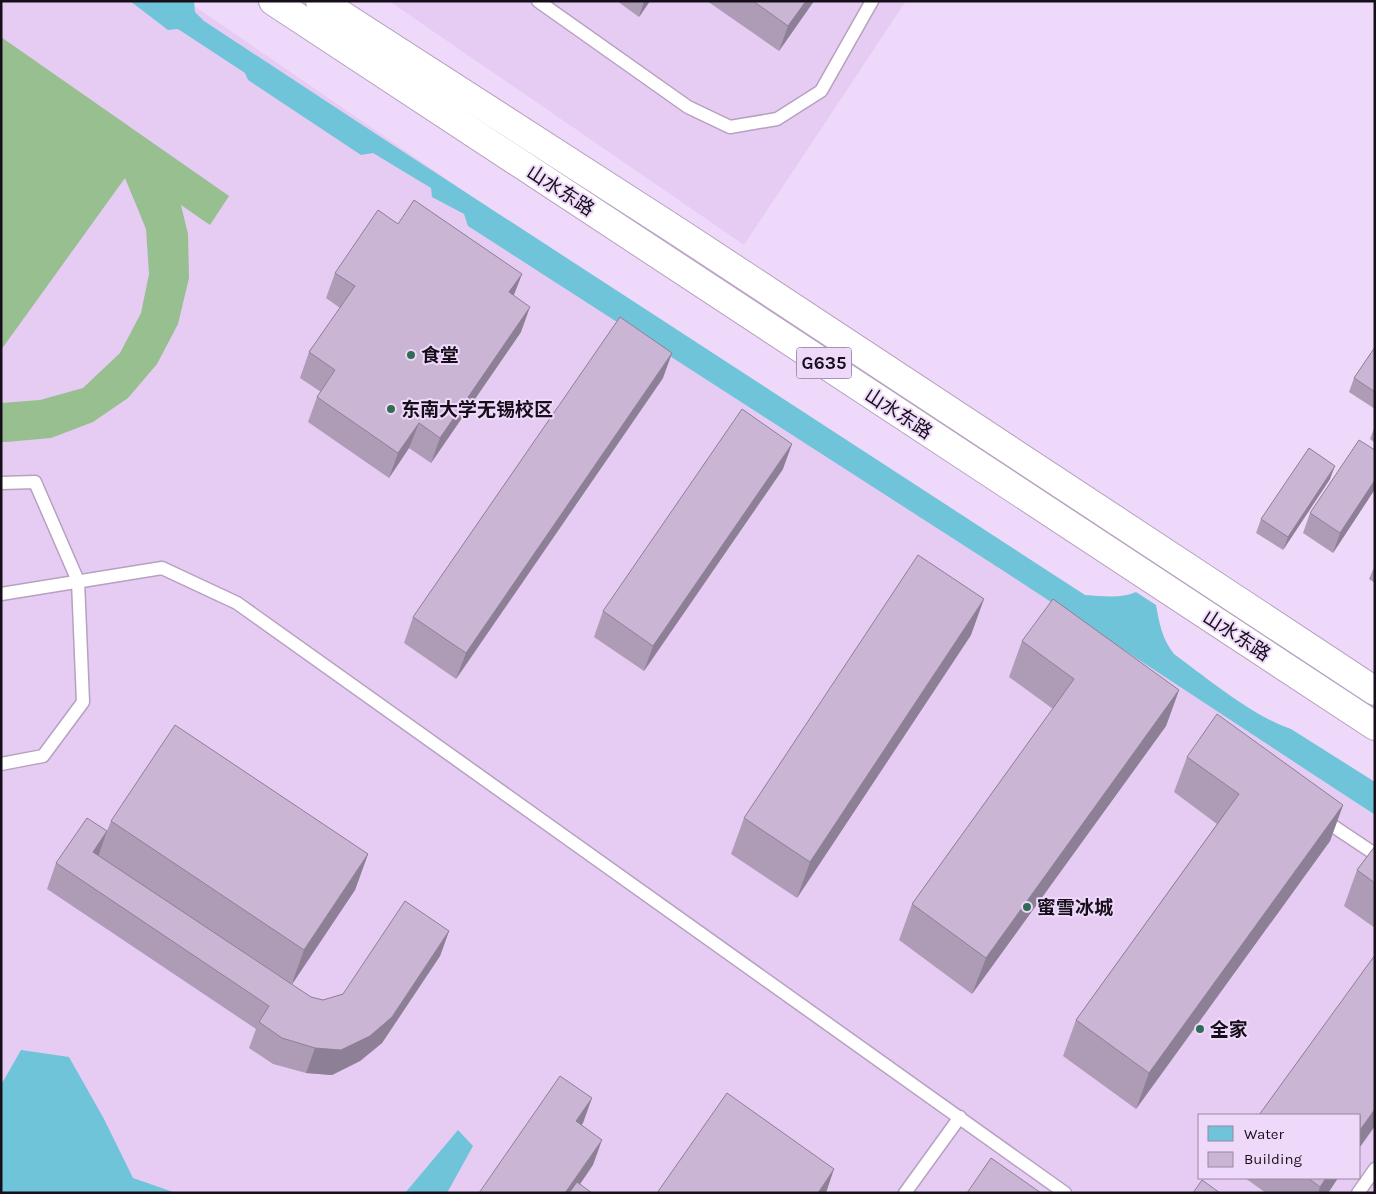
<svg xmlns="http://www.w3.org/2000/svg" width="1376" height="1194" font-family="Karla,'Noto Sans SC',sans-serif">
  <style>
    .built { fill: #e6ccf3; fill-rule: evenodd }
    .grass { fill: #97bf8f }
    .water { fill: #6fc4d9 }
    .lines { fill: none; stroke-linecap: round; stroke-linejoin: round }
    .service-casing { stroke: #b6a1c0; stroke-width: 15 }
    .trunk-casing { stroke: #b6a1c0; stroke-width: 30 }
    .service { stroke: #fff; stroke-width: 12 }
    .trunk { stroke: #fff; stroke-width: 28 }
    .wall { fill: #ae9cb7 }
    .shaded-wall { fill: #8d7f95 }
    .building { fill: #cab5d5; stroke: #8d7f95 }
    .poi-dot { fill: #336c55; stroke: #efd9fa; stroke-width: 2 }
    .labels { text-anchor: middle; stroke-width: 4; stroke-linejoin: round; paint-order: stroke }
    .shield { fill: #efd9fa; stroke: #574c5d; stroke-width: 1 }
    .shield-label { font-size: 18px; font-weight: bold; fill: #160f1a }
    .street-label { font-size: 19px; fill: #160f1a; stroke: #efd9fa }
    .poi-label { font-size: 19px; font-weight: bold; fill: #160f1a; stroke: #efd9fa; text-anchor: start }
  </style>
  <rect width="100%" height="100%" fill="#efd9fa"/>
  <g class="built">
    <path d="M1 1H187L1375 816V1193H1ZM1200 1115H1360V1178H1200Z"/>
    <polygon points="389,1 906,1 744,245"/>
  </g>
  <polygon class="grass" points="1,37 229,196 210,225 181,205 188,234 189,278 178,324 157,364 128,398 93,422 51,438 6,442 1,442 1,403 40,400 83,388 120,353 141,313 149,274 146,229 125,178 1,350"/>
  <g class="water">
    <path d="M130 1H194L195 12 204 21 376 134 1085 595C1102 596 1120 599 1136 592L1156 605C1159 622 1162 639 1174 654 1207 678 1252 716 1291 729L1375 782V815L1019 581 468 226 464 214 432 197 431 188 373 153 361 155 248 80 245 73 178 29 168 30Z"/>
    <polygon points="21,1050 69,1057 104,1119 133,1178 176,1193 1,1193 1,1085"/>
    <polygon points="458,1130 473,1146 447,1193 405,1193"/>
  </g>
  <g class="lines">
    <g class="service-casing">
      <g id="service">
        <polyline points="538,1 688,107 730,127 777,119 821,91 872,1"/>
        <polyline points="1,483 35,482 78,581 83,702 43,756 1,764"/>
        <polyline points="1,594 162,568 237,603 1065,1193"/>
        <polyline points="1321,818 1375,854"/>
        <polyline points="905,1193 960,1117"/>
        <polyline points="1358,1193 1375,1169"/>
      </g>
    </g>
    <g class="trunk-casing">
      <g id="trunk">
        <polyline points="273,1 1375,726"/>
        <polyline points="320,1 680,233 1375,691"/>
      </g>
    </g>
    <use href="#service" class="service"/>
    <use href="#trunk" class="trunk"/>
  </g>
  <g class="wall">
    <polygon points="617,1 650,1 639,17"/>
    <polygon points="707,1 814,1 779,51"/>
    <polygon points="398,224 522,274 514,295 521,332 431,463 409,448 389,478 308,422 317,397 321,392 300,378 309,352 340,308 326,298 335,273"/>
    <polygon points="1375,347 1375,409 1349,392 1354,378"/>
    <polygon points="663,378 456,679 404,643 413,617"/>
    <polygon points="1375,426 1375,443 1370,439"/>
    <polygon points="1375,450 1375,489 1333,553 1303,533 1310,513"/>
    <polygon points="783,469 644,671 594,637 603,611"/>
    <polygon points="1330,479 1283,550 1256,533 1261,519"/>
    <polygon points="1375,565 1375,583 1369,579"/>
    <polygon points="971,635 797,898 731,854 744,818"/>
    <polygon points="1022,641 1179,690 1166,726 972,994 899,940 912,904 1053,709 1009,677"/>
    <polygon points="1187,757 1343,805 1330,841 1136,1109 1063,1056 1076,1020 1217,824 1174,792"/>
    <polygon points="111,821 368,854 355,890 291,984 311,997 323,1000 343,994 449,931 440,956 382,1043 360,1061 332,1075 306,1073 273,1064 249,1048 256,1029 47,889 56,863 107,831"/>
    <polygon points="1375,846 1375,928 1344,906 1357,870"/>
    <polygon points="1245,1178 1338,1178 1328,1193 1266,1193"/>
  </g>
  <g class="shaded-wall">
    <polygon points="644,1 650,1 639,17"/>
    <polygon points="806,1 814,1 779,51 788,26"/>
    <polygon points="522,274 512,299 509,292"/>
    <polygon points="530,307 521,332 431,463 440,438"/>
    <polygon points="672,353 663,378 456,679 466,653"/>
    <polygon points="419,423 409,448 389,478 398,453"/>
    <polygon points="792,444 783,469 644,671 653,646"/>
    <polygon points="1335,466 1330,479 1283,550 1288,537"/>
    <polygon points="1375,480 1375,489 1333,553 1340,533"/>
    <polygon points="984,599 971,635 797,898 810,862"/>
    <polygon points="1179,690 1166,726 972,994 986,958"/>
    <polygon points="1343,805 1330,841 1136,1109 1149,1073"/>
    <polygon points="107,831 98,857 93,852"/>
    <polygon points="368,854 355,890 291,986 304,950"/>
    <polygon points="449,931 440,956 382,1043 360,1061 332,1075 306,1073 315,1048"/>
    <polygon points="592,1098 583,1123 566,1147 576,1121"/>
    <polygon points="1375,1109 1375,1126 1360,1147 1360,1130"/>
    <polygon points="602,1140 593,1165 574,1193 565,1193"/>
    <polygon points="834,1169 826,1193 818,1193"/>
    <polygon points="1326,1178 1338,1178 1328,1193 1318,1193 1320,1187"/>
  </g>
  <g class="building">
    <polygon points="753,1 806,1 788,26"/>
    <polygon points="414,200 522,274 509,292 530,307 440,438 419,423 398,453 317,397 335,370 309,352 355,286 335,273 378,210 398,224"/>
    <polygon points="620,317 672,353 466,653 413,617"/>
    <polygon points="1375,347 1375,392 1354,378"/>
    <polygon points="742,409 792,444 653,646 603,611"/>
    <polygon points="1359,440 1375,450 1375,480 1340,533 1310,513"/>
    <polygon points="1309,448 1335,466 1288,537 1261,519"/>
    <polygon points="918,555 984,599 810,862 744,818"/>
    <polygon points="1053,599 1179,690 986,958 912,904 1074,679 1022,641"/>
    <polygon points="1217,714 1343,805 1149,1073 1076,1020 1239,794 1187,757"/>
    <polygon points="175,725 368,854 304,950 111,821"/>
    <polygon points="87,818 107,831 93,852 311,997 323,1000 343,994 405,901 449,931 392,1017 370,1036 341,1050 315,1048 282,1038 259,1022 269,1006 56,863"/>
    <polygon points="1375,846 1375,883 1357,870"/>
    <polygon points="1375,955 1375,1109 1360,1130 1360,1115 1259,1115"/>
    <polygon points="560,1076 592,1098 576,1121 602,1140 565,1193 479,1193"/>
    <polygon points="727,1093 834,1169 818,1193 657,1193"/>
    <polygon points="991,1158 1041,1193 967,1193"/>
    <polygon points="1308,1178 1326,1178 1320,1187"/>
    <polygon points="1202,1180 1220,1193 1193,1193"/>
    <polygon points="577,1182 592,1193 569,1193"/>
  </g>
  <g class="poi-dot">
    <circle cx="411" cy="355" r="5"/>
    <circle cx="391" cy="409" r="5"/>
    <circle cx="1027" cy="907" r="5"/>
    <circle cx="1200" cy="1029" r="5"/>
  </g>
  <g class="labels">
    <rect class="shield" x="796.5" y="347.5" width="55" height="31" rx="4"/>
    <g class="shield-label">
      <text x="824" y="369">G635</text>
    </g>
    <g class="street-label">
      <text transform="translate(561 190) rotate(33)" y="7">山水东路</text>
      <text transform="translate(899 413) rotate(33)" y="7">山水东路</text>
      <text transform="translate(1237 635) rotate(33)" y="7">山水东路</text>
    </g>
    <g class="poi-label">
      <text x="421" y="362">食堂</text>
      <text x="401" y="416">东南大学无锡校区</text>
      <text x="1037" y="914">蜜雪冰城</text>
      <text x="1210" y="1036">全家</text>
    </g>
  </g>
  <rect width="1376" height="1194" fill="none" stroke="#160f1a" stroke-width="5"/>
  <rect x="1198" y="1114" width="162" height="65" fill="#efd9fa" stroke="#9888a0"/>
  <rect x="1208" y="1126" width="25" height="15" fill="#6fc4d9" stroke="#9888a0"/>
  <text x="1244" y="1139" font-size="15" fill="#160f1a">Water</text>
  <rect x="1208" y="1152" width="25" height="15" fill="#cab5d5" stroke="#9888a0"/>
  <text x="1244" y="1164" font-size="15" fill="#160f1a">Building</text>
</svg>
